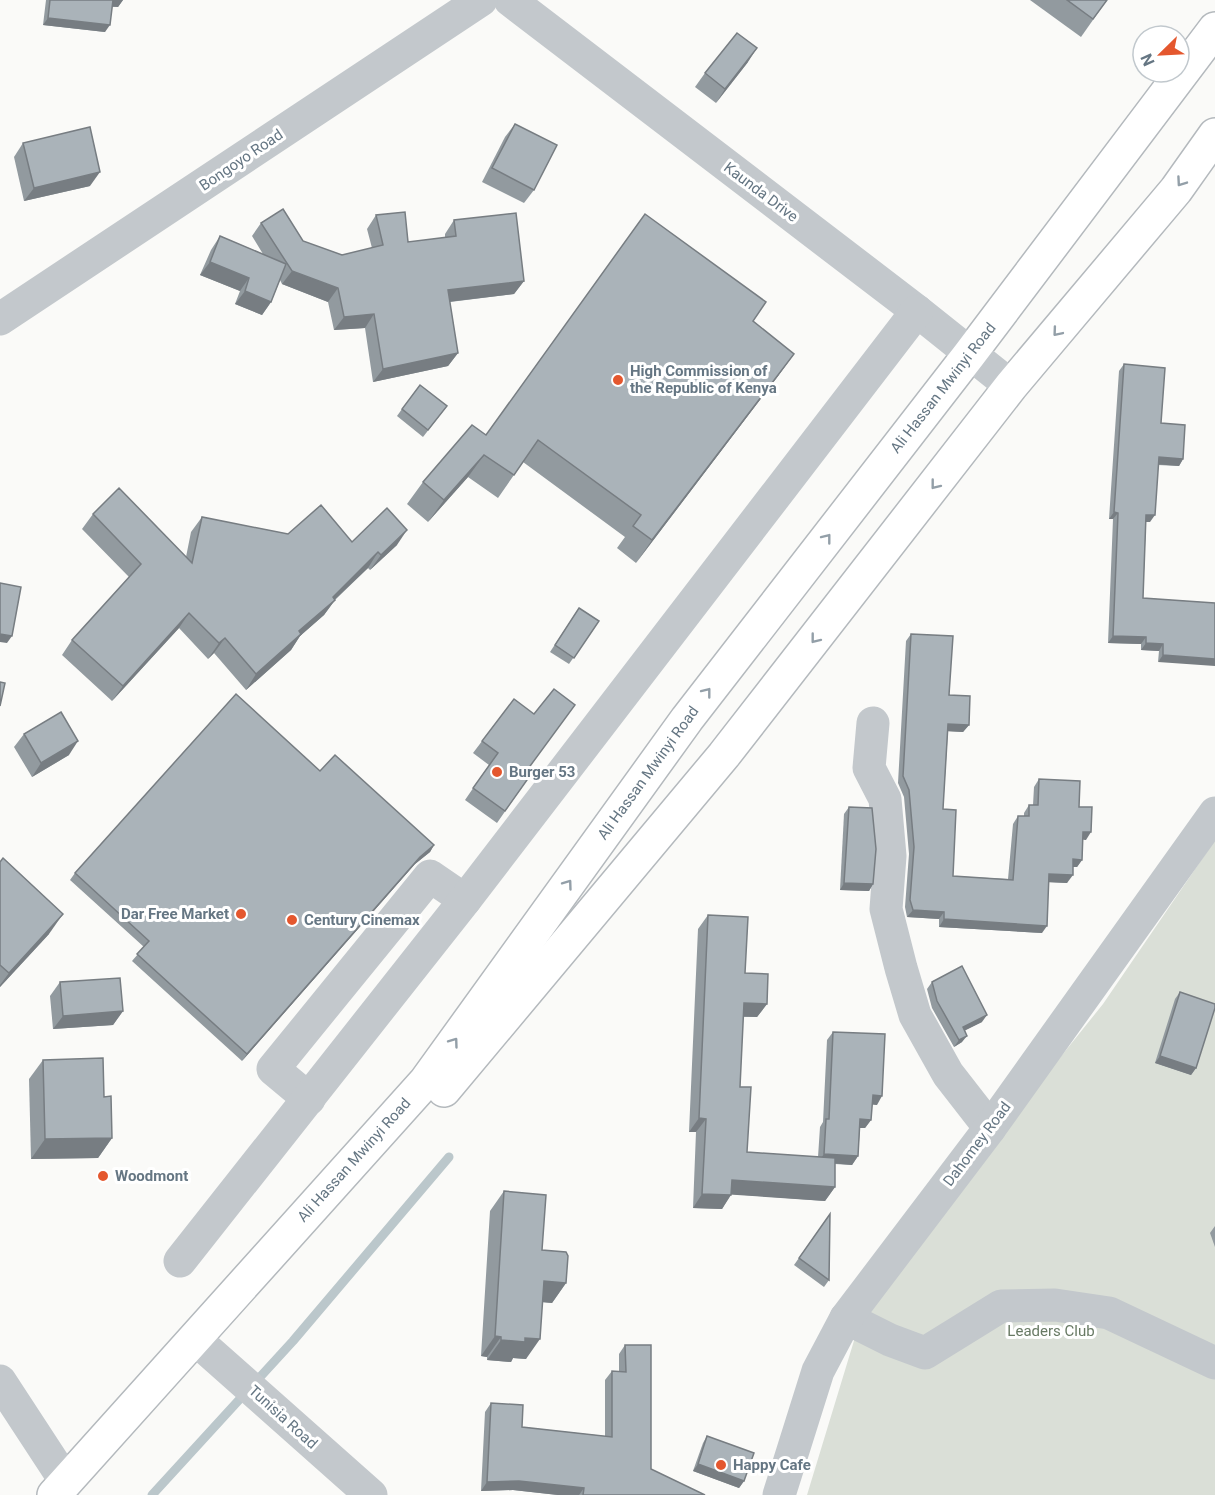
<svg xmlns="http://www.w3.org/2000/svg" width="1215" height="1495" font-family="Roboto,sans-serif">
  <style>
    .green { fill: #dadfd7 }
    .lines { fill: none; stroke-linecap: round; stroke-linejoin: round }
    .stream { stroke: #bbc7cb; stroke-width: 9 }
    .highway-casing { stroke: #b4b9bd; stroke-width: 36 }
    .minor { stroke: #c3c8cc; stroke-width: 33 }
    .highway { stroke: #fff; stroke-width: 33 }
    .wall { fill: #929a9f }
    .shaded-wall { fill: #777d82 }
    .building { fill: #aab3b9; stroke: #777d82; stroke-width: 1.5 }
    .oneway { stroke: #939fa8 }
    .poi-dot { fill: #e4572e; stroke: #fff; stroke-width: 2 }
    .labels { text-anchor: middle; stroke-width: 6; stroke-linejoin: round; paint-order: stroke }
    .street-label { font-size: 15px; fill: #657683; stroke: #fff }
    .poi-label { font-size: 15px; font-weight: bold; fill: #657683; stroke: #fff; text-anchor: start }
    .park-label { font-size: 15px; fill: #687a64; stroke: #fff }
  </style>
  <rect width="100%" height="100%" fill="#fafaf8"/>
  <polygon class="green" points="1215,840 1215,1495 807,1495 867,1298 1103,1004"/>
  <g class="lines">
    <polyline class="stream" points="152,1495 293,1341 449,1157"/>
    <g class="highway-casing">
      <g id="highway">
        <polyline points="444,1090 724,755 1011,386 1176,190 1215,135"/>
        <polyline points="54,1495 426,1081 687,719 969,355 1215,29"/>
      </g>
    </g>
    <g class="minor">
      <polyline points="510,0 917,311 1011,386"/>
      <polyline points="0,319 481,0"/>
      <polyline points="873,723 869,768 885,799 890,856 886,909 901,968 915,1015 948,1074 990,1128"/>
      <polyline points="309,1099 273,1069 430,876 465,900"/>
      <polyline points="180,1261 465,900 917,311"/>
      <polyline points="846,1318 890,1340 925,1353 1001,1306 1055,1305 1109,1313 1215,1363"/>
      <polyline points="195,1339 371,1495"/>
      <polyline points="0,1381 66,1482"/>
      <polyline points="779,1495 818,1371 846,1318 990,1128 1215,813"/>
    </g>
    <use href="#highway" class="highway"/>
  </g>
  <g class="wall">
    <polygon points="46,0 123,0 118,7 112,7 105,32 43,25"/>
    <polygon points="1030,0 1107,0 1081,37"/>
    <polygon points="748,62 716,103 695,87 705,73"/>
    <polygon points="515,124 534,190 524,203 482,182 505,137"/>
    <polygon points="23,143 90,186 24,201 14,157"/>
    <polygon points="376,215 408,242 445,238 445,234 454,220 524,281 514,294 450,302 458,353 448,366 373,382 365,328 334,330 328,302 282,284 280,280 271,302 262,315 235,304 240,291 200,275 211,250 220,236 263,254 252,236 261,223 303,241 342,255 372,248 367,229"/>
    <polygon points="753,321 794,354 778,376 636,563 617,548 625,537 523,462 498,498 468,477 428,522 407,504 423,482 486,435"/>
    <polygon points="1124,364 1183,459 1179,466 1158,465 1150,522 1146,522 1143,598 1215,603 1158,662 1159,651 1141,650 1141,644 1108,643 1113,519 1109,519 1119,371"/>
    <polygon points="447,406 423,437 397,416 402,409"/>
    <polygon points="93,514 186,557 191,532 202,517 288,534 352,542 397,545 370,570 368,568 335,600 324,615 300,636 291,650 246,690 214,653 208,659 179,628 112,701 62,655 72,640 129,577 82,529"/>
    <polygon points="579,608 599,621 569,664 550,652"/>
    <polygon points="911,634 969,725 963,732 948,731 943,809 953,876 1008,879 1013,824 1018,816 1024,816 1024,813 1029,805 1033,805 1034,787 1039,779 1079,807 1086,840 1083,839 1082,860 1077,867 1073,867 1067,883 1049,882 1042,933 939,927 939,919 907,917 905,907 909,854 904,797 898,783 906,641"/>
    <polygon points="514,699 522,777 527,780 497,823 465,800 489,765 473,753"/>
    <polygon points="24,734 69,755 32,777 14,747"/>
    <polygon points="320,771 434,845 430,852 415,864 242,1061 132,961 144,947 70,880 75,873"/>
    <polygon points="849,807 873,884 869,891 840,890 844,814"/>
    <polygon points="0,862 49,934 0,987"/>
    <polygon points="708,915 745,973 767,1004 757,1017 743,1017 740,1087 747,1152 818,1157 820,1127 823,1122 827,1040 833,1032 877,1105 872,1104 871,1120 865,1128 860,1128 858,1156 852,1165 835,1164 835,1187 825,1201 731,1194 722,1209 693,1208 696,1132 689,1132 698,929"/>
    <polygon points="60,982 123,1011 113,1025 53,1029 50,996"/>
    <polygon points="932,982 982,1022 965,1030 962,1042 954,1047 932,1008 927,989"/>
    <polygon points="1180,992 1196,1068 1191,1075 1155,1063 1175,999"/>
    <polygon points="43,1060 104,1097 112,1138 98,1158 31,1159 29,1079"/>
    <polygon points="504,1191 542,1250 566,1283 552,1303 542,1302 526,1359 513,1358 511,1362 487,1360 487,1357 481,1356 490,1211"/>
    <polygon points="830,1214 829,1280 824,1287 794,1265"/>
    <polygon points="1215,1226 1215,1247 1210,1233"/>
    <polygon points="625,1345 651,1469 705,1495 558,1495 513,1490 481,1491 485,1412 491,1403 522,1427 605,1436 605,1380 612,1371 619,1372 619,1354"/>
    <polygon points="707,1436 744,1481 739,1488 693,1471 703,1443"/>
  </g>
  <g class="shaded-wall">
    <polygon points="112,0 123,0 118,7 108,6"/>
    <polygon points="48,18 110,25 105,32 43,25"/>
    <polygon points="757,48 748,62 716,103 725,89"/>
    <polygon points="100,172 90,186 24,201 34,188"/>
    <polygon points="210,262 249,278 240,291 200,275"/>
    <polygon points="292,271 338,288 328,302 282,284"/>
    <polygon points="524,281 514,294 439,303 448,290"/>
    <polygon points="245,291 271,302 262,315 235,304"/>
    <polygon points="374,314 365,328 334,330 344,317"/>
    <polygon points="458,353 448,366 373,382 383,369"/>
    <polygon points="794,354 778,376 636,563 652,540"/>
    <polygon points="484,455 468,477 428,522 444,500"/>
    <polygon points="1159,457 1183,459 1179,466 1154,464"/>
    <polygon points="1114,512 1118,513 1113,519 1109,519"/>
    <polygon points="1146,515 1155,515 1150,522 1141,522"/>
    <polygon points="407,530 397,545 370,570 381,555"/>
    <polygon points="378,552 368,568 331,603 335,600 324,615 300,636 291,650 246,690 256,674"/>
    <polygon points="189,613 179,628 112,701 123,686"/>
    <polygon points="0,634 12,636 7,643 0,642"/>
    <polygon points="1113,636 1146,637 1141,644 1108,643"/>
    <polygon points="225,638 214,653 208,659 219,643"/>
    <polygon points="1146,643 1163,644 1159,651 1141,650"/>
    <polygon points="1163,655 1215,659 1215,666 1158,662"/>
    <polygon points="948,724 969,725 963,732 943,731"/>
    <polygon points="78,741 69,755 32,777 41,763"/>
    <polygon points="1083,832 1091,832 1086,840 1078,839"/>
    <polygon points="434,845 430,852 415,864 242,1061 247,1054 420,857"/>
    <polygon points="1073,859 1082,860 1077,867 1068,867"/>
    <polygon points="1049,874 1073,875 1067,883 1044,882"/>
    <polygon points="844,883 873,884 869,891 840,890"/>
    <polygon points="913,910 944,912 939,919 907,917"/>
    <polygon points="63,914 49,934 0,987 0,985 9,973"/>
    <polygon points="944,919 1047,926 1042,933 939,927"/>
    <polygon points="744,1003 767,1004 757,1017 734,1016"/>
    <polygon points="123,1011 113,1025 53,1029 63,1016"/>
    <polygon points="987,1015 982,1022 958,1034 963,1027"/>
    <polygon points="967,1036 962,1042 954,1047 959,1040"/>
    <polygon points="1160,1056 1196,1068 1191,1075 1155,1063"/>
    <polygon points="873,1095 882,1096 877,1105 867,1104"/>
    <polygon points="699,1118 706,1119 696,1132 689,1132"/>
    <polygon points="860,1119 871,1120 865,1128 854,1128"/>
    <polygon points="112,1138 98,1158 31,1159 45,1139"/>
    <polygon points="824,1154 858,1156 852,1165 818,1162"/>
    <polygon points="732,1180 835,1187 825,1201 722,1194"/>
    <polygon points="702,1194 731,1195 722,1209 693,1208"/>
    <polygon points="544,1281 566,1283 552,1303 530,1301"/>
    <polygon points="495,1336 501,1337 487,1357 481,1356"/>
    <polygon points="525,1338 540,1339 526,1359 513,1358 511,1362 487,1360 501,1340"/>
    <polygon points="698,1464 744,1481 739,1488 693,1471"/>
    <polygon points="519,1481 584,1488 579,1495 558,1495 513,1490 481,1491 487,1482"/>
  </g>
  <g class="building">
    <polygon points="50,0 113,0 110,25 48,18"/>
    <polygon points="1067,0 1107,0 1093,19"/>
    <polygon points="737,33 757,48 725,89 705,73"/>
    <polygon points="515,124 557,145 534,190 492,168"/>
    <polygon points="90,127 100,172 34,188 23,143"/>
    <polygon points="283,209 303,241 342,255 383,245 376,215 405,212 408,242 456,236 454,220 516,213 524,281 448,290 458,353 383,369 374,314 344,317 338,288 292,271 261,223"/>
    <polygon points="645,214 766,302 753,321 794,354 652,540 633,526 641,515 538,440 514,475 484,455 444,500 423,482 472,425 486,435"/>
    <polygon points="220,236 286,264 271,302 245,291 249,278 210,262"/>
    <polygon points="1124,364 1165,368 1161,423 1185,425 1183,459 1159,457 1155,515 1146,515 1143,598 1215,603 1215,659 1163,655 1163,644 1146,643 1146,637 1113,636 1118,513 1114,512"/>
    <polygon points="420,385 447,406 428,430 402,409"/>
    <polygon points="119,488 192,563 202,517 288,534 321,505 352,542 387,508 407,530 381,555 378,552 333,597 335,600 299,631 301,634 256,674 225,638 219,643 189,613 123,686 72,640 141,564 93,514"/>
    <polygon points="0,583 21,587 12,636 0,634"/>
    <polygon points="579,608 599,621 574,658 555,645"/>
    <polygon points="911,634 953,636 949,695 970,696 969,725 948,724 943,809 956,810 953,876 1013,880 1018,816 1029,816 1029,805 1038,805 1039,779 1080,781 1079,807 1092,807 1091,832 1083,832 1082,860 1073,859 1073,875 1049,874 1047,926 944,919 944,912 913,910 910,900 914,847 909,790 903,776"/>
    <polygon points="0,682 5,683 0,706"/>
    <polygon points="554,689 575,705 522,777 527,780 505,811 473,788 498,753 482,741 514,699 534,714"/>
    <polygon points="236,694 320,771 335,755 434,845 420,857 247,1054 137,954 149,941 75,873"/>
    <polygon points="61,712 78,741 41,763 24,734"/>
    <polygon points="849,807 872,808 876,849 873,884 844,883"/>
    <polygon points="3,858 63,914 9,973 0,965 0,862"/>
    <polygon points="708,915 748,917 745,973 768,974 767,1004 744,1003 740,1087 751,1087 747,1152 835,1158 835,1187 732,1180 731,1195 702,1194 706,1119 699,1118"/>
    <polygon points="962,966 987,1015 963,1027 967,1036 959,1040 937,1001 932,982"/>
    <polygon points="120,978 123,1011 63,1016 60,982"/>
    <polygon points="1180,992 1215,1004 1215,1008 1196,1068 1160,1056"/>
    <polygon points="833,1032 885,1034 882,1096 873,1095 871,1120 860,1119 858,1156 824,1154 826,1119 829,1119"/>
    <polygon points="103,1058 104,1097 111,1096 112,1138 45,1139 43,1060"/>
    <polygon points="504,1191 546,1195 542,1250 566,1252 568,1256 566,1283 544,1281 540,1339 525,1338 525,1342 501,1340 501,1337 495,1336"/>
    <polygon points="830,1214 829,1280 799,1258"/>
    <polygon points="625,1345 651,1345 651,1469 705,1495 583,1495 584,1488 519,1481 487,1482 491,1403 523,1405 522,1427 612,1437 612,1371 626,1372"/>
    <polygon points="707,1436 754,1453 744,1481 698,1464"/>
  </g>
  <defs><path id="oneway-chevron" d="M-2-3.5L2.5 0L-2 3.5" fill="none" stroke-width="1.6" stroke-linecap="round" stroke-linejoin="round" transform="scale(1.5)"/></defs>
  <g class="oneway">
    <use href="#oneway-chevron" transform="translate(1181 182) rotate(125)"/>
    <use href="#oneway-chevron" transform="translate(1057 332) rotate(130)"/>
    <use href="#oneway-chevron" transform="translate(935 485) rotate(128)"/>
    <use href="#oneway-chevron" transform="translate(827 538) rotate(-52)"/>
    <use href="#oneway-chevron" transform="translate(815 639) rotate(128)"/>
    <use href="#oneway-chevron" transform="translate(707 692) rotate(-52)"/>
    <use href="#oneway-chevron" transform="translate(568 884) rotate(-54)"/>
    <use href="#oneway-chevron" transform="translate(454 1042) rotate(-54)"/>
  </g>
  <g class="poi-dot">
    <circle cx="618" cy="380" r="6"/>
    <circle cx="497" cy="772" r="6"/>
    <circle cx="241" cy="914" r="6"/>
    <circle cx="292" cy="920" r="6"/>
    <circle cx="103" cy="1176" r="6"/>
    <circle cx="721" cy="1465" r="6"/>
  </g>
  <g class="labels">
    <g class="street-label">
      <text transform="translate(241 160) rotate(-34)" y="5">Bongoyo Road</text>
      <text transform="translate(761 192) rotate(37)" y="5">Kaunda Drive</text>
      <text transform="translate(943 388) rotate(-52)" y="5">Ali Hassan Mwinyi Road</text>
      <text transform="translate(648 773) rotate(-54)" y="5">Ali Hassan Mwinyi Road</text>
      <text transform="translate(977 1144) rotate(-53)" y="5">Dahomey Road</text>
      <text transform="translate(354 1160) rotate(-48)" y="5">Ali Hassan Mwinyi Road</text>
      <text transform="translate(283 1417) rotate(42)" y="5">Tunisia Road</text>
    </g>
    <g class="poi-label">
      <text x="630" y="376">High Commission of<tspan x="630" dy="17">the Republic of Kenya</tspan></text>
      <text x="509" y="777">Burger 53</text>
      <text x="229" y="919" text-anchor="end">Dar Free Market</text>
      <text x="304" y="925">Century Cinemax</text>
      <text x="115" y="1181">Woodmont</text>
      <text x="733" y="1470">Happy Cafe</text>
    </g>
    <g class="park-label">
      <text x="1051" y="1336">Leaders Club</text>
    </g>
  </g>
  <g transform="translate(1161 54) rotate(246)"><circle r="28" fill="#ffffff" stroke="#c1c8cd" stroke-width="1.5"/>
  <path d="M0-4.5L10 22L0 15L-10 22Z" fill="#e4572e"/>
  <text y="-9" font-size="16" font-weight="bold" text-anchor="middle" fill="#657683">N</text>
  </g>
</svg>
